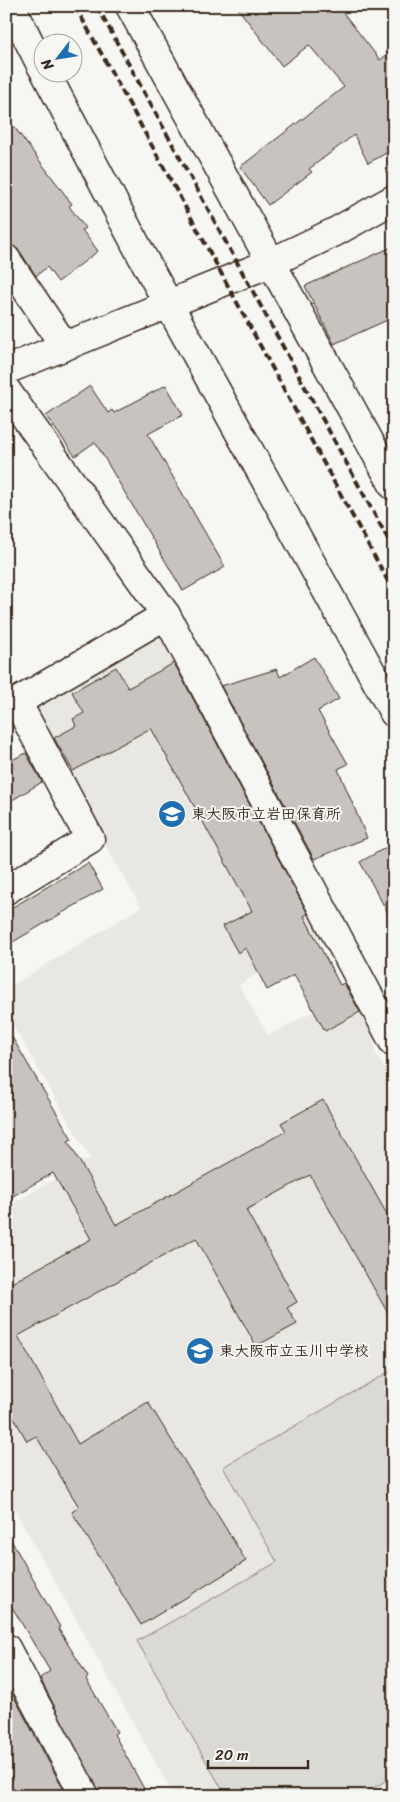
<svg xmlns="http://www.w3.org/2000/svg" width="400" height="1802" font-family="Sriracha,'Klee One',sans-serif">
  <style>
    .built { fill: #e8e7e2 }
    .green { fill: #dad9d3; stroke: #8a8278 }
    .building { fill: #c8c3be; stroke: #3b2a1e }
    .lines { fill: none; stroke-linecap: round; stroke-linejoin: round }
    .minor-casing { stroke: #3b2a1e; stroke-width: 31 }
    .tertiary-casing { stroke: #3b2a1e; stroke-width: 31 }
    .minor { stroke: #f6f6f2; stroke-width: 28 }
    .tertiary { stroke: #f6f6f2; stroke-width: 28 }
    .rail { stroke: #3b2a1e; stroke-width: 4; stroke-dasharray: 8 4; stroke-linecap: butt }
    .labels { text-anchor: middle; stroke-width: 4; stroke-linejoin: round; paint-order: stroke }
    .poi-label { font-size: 15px; font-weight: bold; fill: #3b2a1e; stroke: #f6f6f2; text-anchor: start }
  </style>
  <rect width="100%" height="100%" fill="#f6f6f2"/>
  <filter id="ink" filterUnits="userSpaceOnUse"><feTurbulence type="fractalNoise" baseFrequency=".02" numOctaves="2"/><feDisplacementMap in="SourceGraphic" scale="10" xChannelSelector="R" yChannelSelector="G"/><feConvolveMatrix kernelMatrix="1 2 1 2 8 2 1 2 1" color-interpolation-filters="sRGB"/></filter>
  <g filter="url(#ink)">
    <polygon class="built" points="160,637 324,935 239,985 268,1036 355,989 372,1018 375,1052 394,1085 394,1796 174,1796 6,1494 6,1208 90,1158 6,1013 6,989 141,907 33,720 35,705"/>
    <polygon class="green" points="394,1369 394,1776 360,1796 226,1796 137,1641 277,1562 223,1467"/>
    <g class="building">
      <polygon points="236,6 338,6 380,60 394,49 394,149 368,163 354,135 309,169 312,172 268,205 240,167 344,87 309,45 282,66"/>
      <polygon points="6,116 72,204 69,206 85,228 82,230 98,251 58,282 47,267 36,276 19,250 6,244"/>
      <polygon points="394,246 394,317 334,344 305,286"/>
      <polygon points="166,385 183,415 148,434 225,567 183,591 95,442 75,456 46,416 90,386 108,413 112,410 114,413"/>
      <polygon points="314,657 339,699 318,711 348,764 338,769 367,838 314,859 221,686 277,669 280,677"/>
      <polygon points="174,663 308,914 304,916 340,985 344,983 360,1012 325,1031 294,975 267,990 246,948 238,953 223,926 252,911 151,728 73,771 54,738 76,726 73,719 84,713 72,692 116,667 128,688"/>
      <polygon points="26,753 42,782 6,804 6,763"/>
      <polygon points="394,843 394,924 360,862"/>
      <polygon points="88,863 103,889 6,946 6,911"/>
      <polygon points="6,1027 72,1139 68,1141 116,1225 286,1131 281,1123 323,1100 394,1227 394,1324 310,1175 246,1210 297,1302 287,1308 297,1324 256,1346 196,1238 18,1336 78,1444 148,1402 246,1561 141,1625 72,1512 79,1507 36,1436 27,1441 6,1404 6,1286 91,1239 53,1173 6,1200"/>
      <polygon points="6,1531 60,1627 58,1628 88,1677 86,1679 117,1732 114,1734 148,1796 100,1796 40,1678 50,1671 6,1597"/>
      <polygon points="13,1695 67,1796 6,1796 6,1699"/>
    </g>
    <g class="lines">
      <g class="minor-casing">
        <g id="minor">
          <polyline points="130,6 394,486"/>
          <polyline points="6,259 64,345"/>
          <polyline points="6,390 166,615 394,1043"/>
          <polyline points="6,705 17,702 166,615"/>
          <polyline points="6,890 90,839 17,702"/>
          <polyline points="6,1648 85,1796"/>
        </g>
      </g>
      <g class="tertiary-casing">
        <g id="tertiary">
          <polyline points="11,6 42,67"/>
          <polyline points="45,72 142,256 394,713"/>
          <polyline points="6,370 270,263 335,232 394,199"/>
        </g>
      </g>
      <use href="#minor" class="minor"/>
      <use href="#tertiary" class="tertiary"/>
      <g class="rail">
        <path d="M75 6C183 200 287 397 394 592"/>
        <polyline points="97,6 394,550"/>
      </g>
    </g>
  </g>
  <defs>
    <g id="school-disc" transform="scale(1.4375)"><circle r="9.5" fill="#1f6fb2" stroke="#f6f6f2"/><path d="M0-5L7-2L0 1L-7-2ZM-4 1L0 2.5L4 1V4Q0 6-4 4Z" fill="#fff"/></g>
  </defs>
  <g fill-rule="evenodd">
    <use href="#school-disc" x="172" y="814"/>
    <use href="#school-disc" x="200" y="1351"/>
  </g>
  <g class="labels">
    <g class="poi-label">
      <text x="191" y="819">東大阪市立岩田保育所</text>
      <text x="219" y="1356">東大阪市立玉川中学校</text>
    </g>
  </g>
  <rect width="400" height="1802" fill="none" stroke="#f6f6f2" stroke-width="25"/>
  <rect x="12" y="12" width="375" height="1777" fill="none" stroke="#3b2a1e" stroke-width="2" filter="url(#ink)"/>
  <g transform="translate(58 58) rotate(239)"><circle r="24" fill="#f6f6f2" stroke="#aba49d"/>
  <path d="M0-4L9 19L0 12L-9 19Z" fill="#1f6fb2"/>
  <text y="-8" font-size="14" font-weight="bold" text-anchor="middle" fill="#3b2a1e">N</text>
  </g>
  <path d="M208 1760v8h100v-8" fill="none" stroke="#3b2a1e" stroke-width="2.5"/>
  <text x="215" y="1760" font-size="15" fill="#3b2a1e" stroke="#f6f6f2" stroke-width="4" paint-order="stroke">20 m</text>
</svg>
